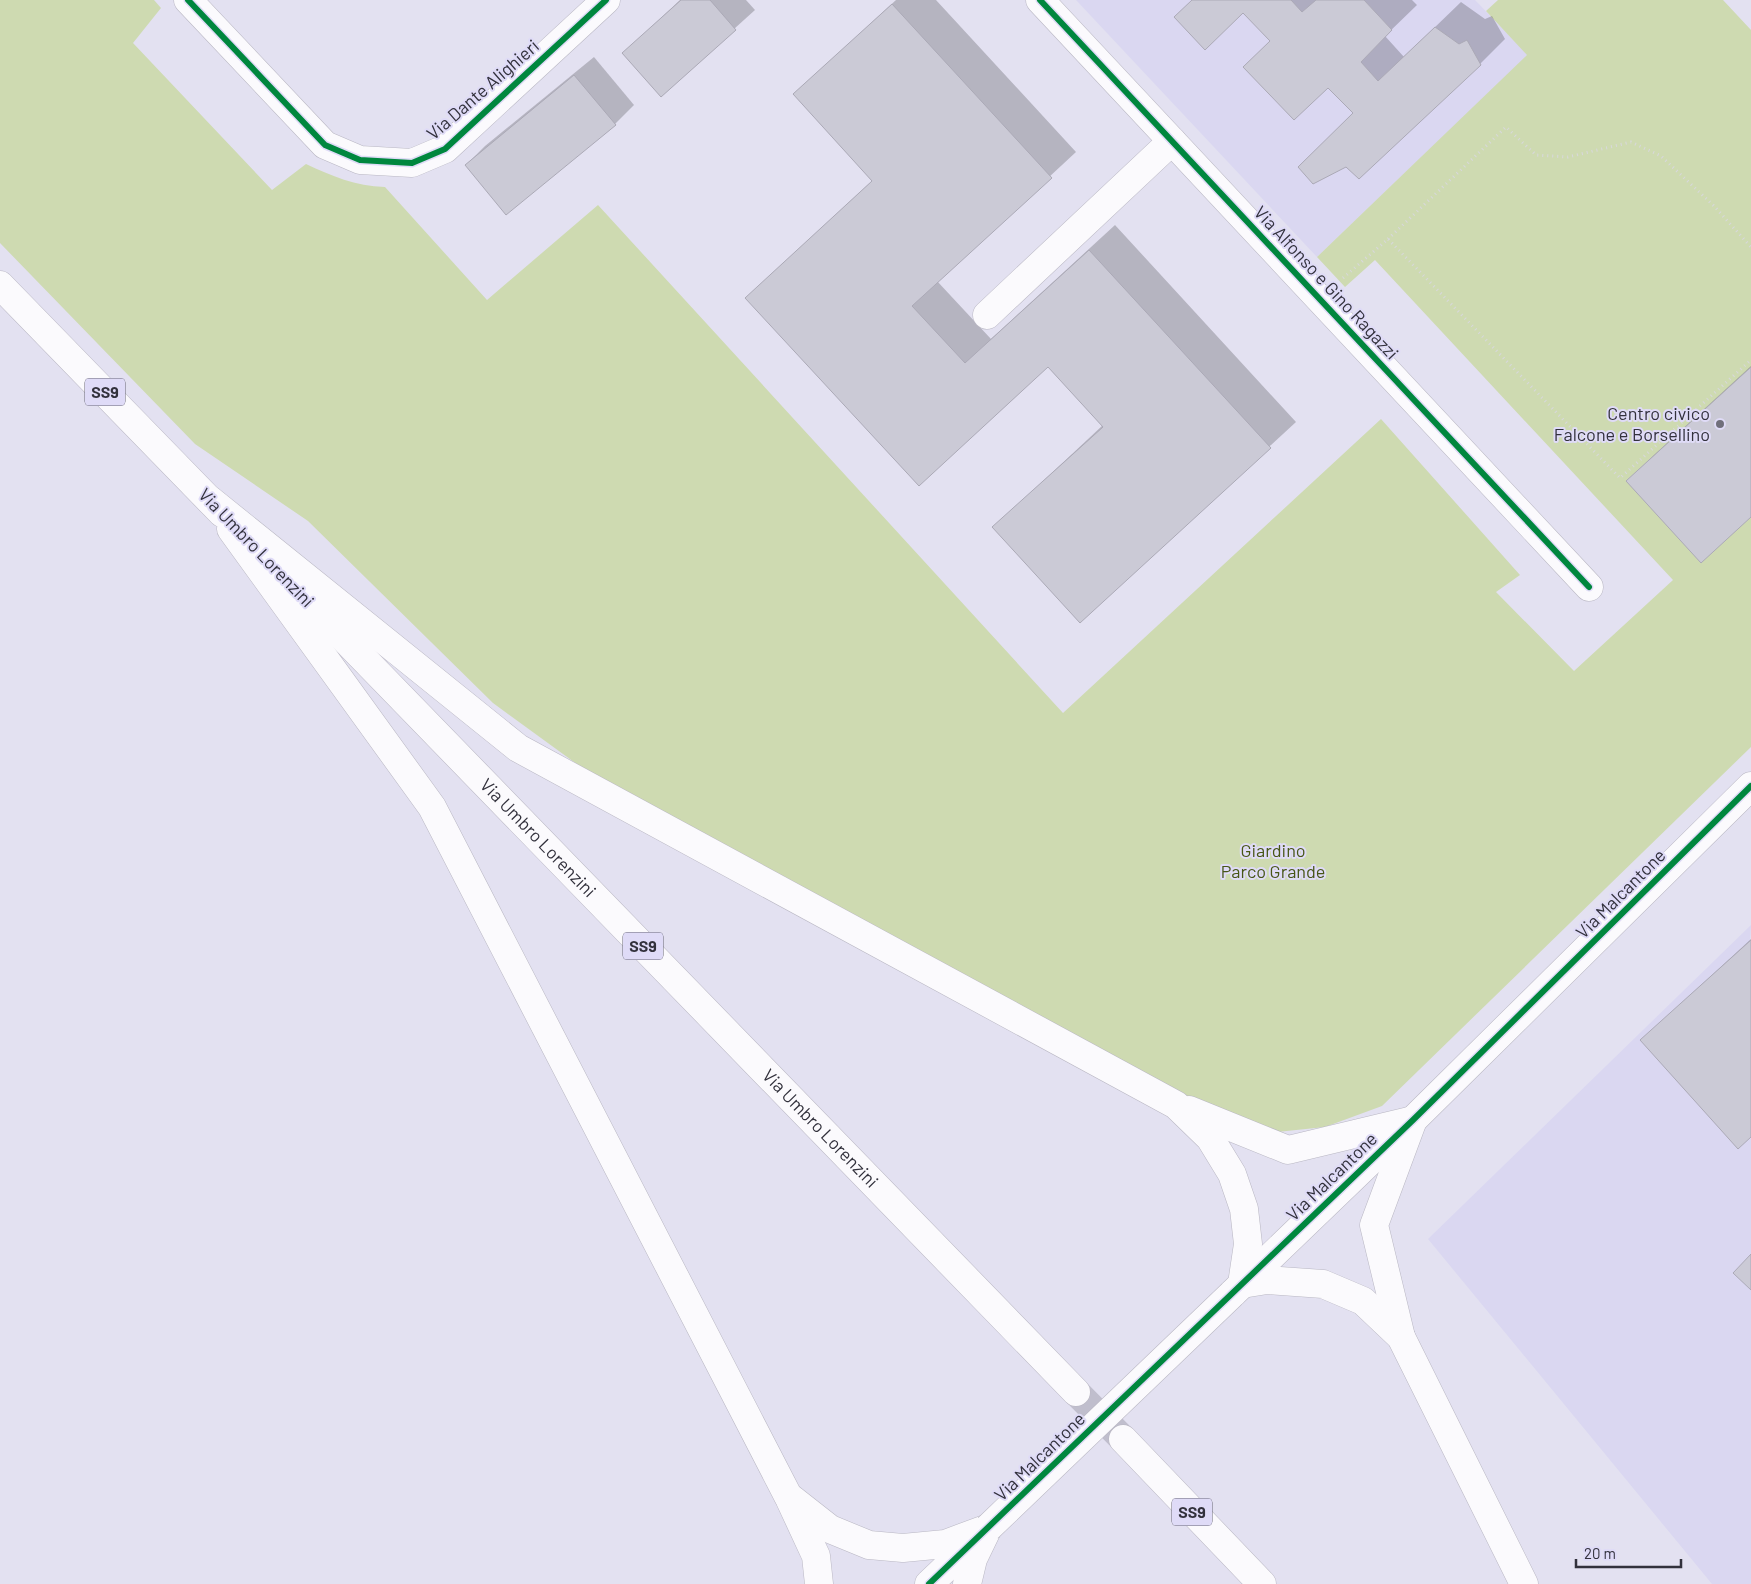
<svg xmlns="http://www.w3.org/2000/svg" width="1751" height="1584" font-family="Barlow,sans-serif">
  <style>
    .built { fill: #dad7f1 }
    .green { fill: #cedab1 }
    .shadow { fill: #0003 }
    .building { fill: #cbcad6; stroke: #aba9b6 }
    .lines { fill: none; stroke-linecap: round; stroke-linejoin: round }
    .primary-tunnel { stroke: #c0becd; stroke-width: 28; stroke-dasharray: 28 14; stroke-linecap: butt }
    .street-casing { stroke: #b9b7c3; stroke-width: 29 }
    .primary-casing { stroke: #b9b7c3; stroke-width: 29 }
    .path { stroke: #d8d8dc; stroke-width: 3; stroke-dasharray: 1 4; stroke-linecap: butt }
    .street { stroke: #fbfafd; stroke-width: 28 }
    .primary { stroke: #fbfafd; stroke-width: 28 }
    .street-bridge-casing { stroke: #b9b7c3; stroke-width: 29; stroke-linecap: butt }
    .street-bridge { stroke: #fbfafd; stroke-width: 28 }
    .cycleway-casing { stroke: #dfdbf7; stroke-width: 9 }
    .cycleway { stroke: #00873e; stroke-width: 6 }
    .poi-dot { fill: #706f7b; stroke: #dfdbf7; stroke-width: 2 }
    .labels { text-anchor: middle; stroke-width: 4; stroke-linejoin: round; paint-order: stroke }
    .shield { fill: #dfdbf7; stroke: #666474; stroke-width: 1 }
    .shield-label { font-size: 16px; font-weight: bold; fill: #32313c }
    .street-label { font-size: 18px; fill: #32313c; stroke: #dfdbf7 }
    .poi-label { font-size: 18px; fill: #32313c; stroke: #dfdbf7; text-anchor: end }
    .park-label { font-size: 18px; fill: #475616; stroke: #dfdbf7 }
  </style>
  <rect width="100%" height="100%" fill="#e3e1f1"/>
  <g class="built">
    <polygon points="1076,0 1475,0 1528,55 1317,257"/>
    <polygon points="1751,925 1738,1148 1751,1137 1751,1584 1712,1584 1428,1239"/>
  </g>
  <path class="green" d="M0 0H154L161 8 133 43 272 190 306 164C332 176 355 186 385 187L487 300 598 205 1063 713 1381 419 1520 575 1496 592 1574 671 1673 580 1375 260 1345 287 1317 257 1527 55 1486 11 1498 0H1723L1751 30V747L1382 1106 1325 1127 1277 1132 1218 1119 585 770 493 703 308 521 195 444 0 243Z"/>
  <g class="shadow">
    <polygon points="680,0 746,0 755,10 661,95 624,53"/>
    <polygon points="896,0 936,0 1076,152 937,281 991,339 1115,225 1296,422 1080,621 994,527 1103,425 1048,366 919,484 747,298 873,180 795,94"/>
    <polygon points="1193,0 1412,0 1417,5 1385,36 1404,57 1461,2 1485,19 1492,16 1505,39 1480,64 1355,113 1328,86 1271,40 1243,11"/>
    <polygon points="594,57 634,105 615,124 466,165 485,146"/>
    <polygon points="1751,366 1751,516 1628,481 1653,456"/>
    <polygon points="1751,939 1751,1136 1642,1040"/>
  </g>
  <g class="building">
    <polygon points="681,0 710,0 736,30 661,97 622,53"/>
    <polygon points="1192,0 1291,0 1302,12 1316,0 1364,0 1392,30 1361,62 1378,81 1435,27 1459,44 1467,40 1481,65 1359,179 1346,167 1313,184 1298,167 1353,113 1328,88 1294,120 1243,67 1270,41 1243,13 1205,50 1174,17"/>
    <polygon points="892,4 1052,178 912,306 965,363 1089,250 1271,448 1080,623 992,527 1103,427 1048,367 919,486 745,298 872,181 793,94"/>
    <polygon points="574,75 616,125 506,215 465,165"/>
    <polygon points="1751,367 1751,517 1701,563 1626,481"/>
    <polygon points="1751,940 1751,1137 1738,1149 1640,1040"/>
    <polygon points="1751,1254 1751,1290 1733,1273"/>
  </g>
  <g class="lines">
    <polyline class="primary-tunnel" points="1076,1392 1123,1439"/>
    <g class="street-casing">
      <g id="street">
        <polyline points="188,0 325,145 360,160 412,163 445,149 606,0"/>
        <polyline points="1040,0 1589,587"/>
        <polyline points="987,315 1172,141"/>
        <polyline points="1233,1293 1413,1120 1751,786"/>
        <polyline points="929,1584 987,1529"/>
      </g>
    </g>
    <g class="primary-casing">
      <g id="primary">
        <polyline points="0,285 222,513"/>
        <polyline points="210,500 518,748 1176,1105 1210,1138 1232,1174 1244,1209 1248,1244 1242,1284 1267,1280 1323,1284 1363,1301 1401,1337 1524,1584"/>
        <polyline points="231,529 432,807 788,1496 830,1529 869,1545 903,1548 945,1544 988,1528"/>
        <path id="s1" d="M294 587 1076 1392"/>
        <polyline points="1189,1110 1288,1150 1413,1120"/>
        <polyline points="1401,1337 1374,1225 1413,1120"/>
        <polyline points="1123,1439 1262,1584"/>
        <polyline points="790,1500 816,1556 819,1584"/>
        <polyline points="967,1584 973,1559 988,1528"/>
      </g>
    </g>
    <g class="path">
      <polyline points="1388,239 1506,127 1536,155 1568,157 1631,142 1661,156 1714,206 1751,247"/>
      <polyline points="1343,278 1388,239 1620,478 1751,360"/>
    </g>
    <use href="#street" class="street"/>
    <use href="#primary" class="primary"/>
    <g class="street-bridge-casing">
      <polyline id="street-bridge" points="988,1528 1232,1294"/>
    </g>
    <use href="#street-bridge" class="street-bridge"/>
    <g class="cycleway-casing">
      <g id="cycleway">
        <polyline points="188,0 325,145 360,160 412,163 445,149 606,0"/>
        <polyline points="1040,0 1589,587"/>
        <polyline points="929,1584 1413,1120 1751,786"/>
      </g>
    </g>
    <use href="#cycleway" class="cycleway"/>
  </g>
  <circle class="poi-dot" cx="1720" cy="424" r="5"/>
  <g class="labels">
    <g class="shield">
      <rect x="85" y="378.5" width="40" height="27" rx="4"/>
      <rect x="623" y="932.5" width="40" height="27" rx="4"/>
      <rect x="1172" y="1498.5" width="40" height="27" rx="4"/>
    </g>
    <g class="shield-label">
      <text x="105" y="398">SS9</text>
      <text x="643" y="952">SS9</text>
      <text x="1192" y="1518">SS9</text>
    </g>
    <g class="street-label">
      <text transform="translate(483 90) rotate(-41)" y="6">Via Dante Alighieri</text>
      <text transform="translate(1326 283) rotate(47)" y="6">Via Alfonso e Gino Ragazzi</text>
      <text transform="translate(256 548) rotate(46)" y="6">Via Umbro Lorenzini</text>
      <text dy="6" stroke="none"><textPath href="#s1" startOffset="350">Via Umbro Lorenzini</textPath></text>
      <text transform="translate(1621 894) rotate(-45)" y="6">Via Malcantone</text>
      <text dy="6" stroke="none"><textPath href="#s1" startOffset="755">Via Umbro Lorenzini</textPath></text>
      <text transform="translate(1332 1177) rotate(-44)" y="6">Via Malcantone</text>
      <text transform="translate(1040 1457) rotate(-44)" y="6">Via Malcantone</text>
    </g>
    <g class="poi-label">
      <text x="1710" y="420">Centro civico<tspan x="1710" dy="21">Falcone e Borsellino</tspan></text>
    </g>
    <g class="park-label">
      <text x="1273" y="857">Giardino<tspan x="1273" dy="21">Parco Grande</tspan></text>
    </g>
  </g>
  <path d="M1576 1559v8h105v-8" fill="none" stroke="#32313c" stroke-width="2.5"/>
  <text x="1584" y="1559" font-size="15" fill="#32313c" stroke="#dfdbf7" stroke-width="4" paint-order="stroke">20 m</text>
</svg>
